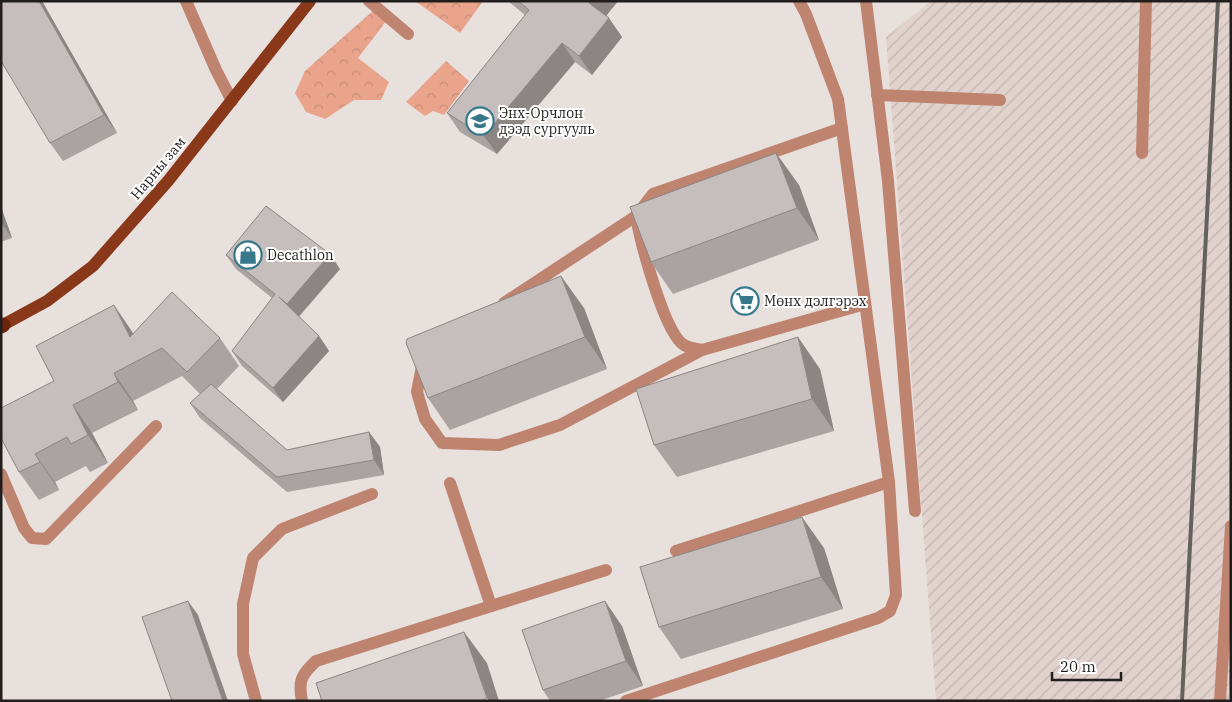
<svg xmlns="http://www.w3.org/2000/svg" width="1232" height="702" font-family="'IBM Plex Serif',serif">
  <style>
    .industrial { fill: url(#industrial-furrows) }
    .forest { fill: url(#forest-crowns) }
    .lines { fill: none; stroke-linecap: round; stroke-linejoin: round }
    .minor { stroke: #bf846f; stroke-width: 12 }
    .major { stroke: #8a381a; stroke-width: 12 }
    .highway { stroke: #6b250a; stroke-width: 15 }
    .rail { stroke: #65615f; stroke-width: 4 }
    .wall { fill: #aaa3a2 }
    .shaded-wall { fill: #8b8584 }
    .building { fill: #c6bebc; stroke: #8b8584 }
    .labels { text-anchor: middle; stroke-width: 4; stroke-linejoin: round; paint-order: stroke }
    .poi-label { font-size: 14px; fill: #211e1d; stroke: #fff; text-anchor: start }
    .street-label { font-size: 14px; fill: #211e1d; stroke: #fff }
  </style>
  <defs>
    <pattern id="industrial-furrows" width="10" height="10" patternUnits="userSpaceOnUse" patternTransform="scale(1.25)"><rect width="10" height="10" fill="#e2d2cd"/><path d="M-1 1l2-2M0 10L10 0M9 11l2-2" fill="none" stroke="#c2b4b0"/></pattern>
    <pattern id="forest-crowns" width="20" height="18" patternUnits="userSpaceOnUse" patternTransform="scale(1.25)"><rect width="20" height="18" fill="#eaa48c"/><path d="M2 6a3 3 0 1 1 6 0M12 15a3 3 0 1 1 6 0" fill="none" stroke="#c88d78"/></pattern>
  </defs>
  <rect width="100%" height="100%" fill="#e8e0dd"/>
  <polygon class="industrial" points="931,1 1231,1 1231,701 936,701 886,37"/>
  <g class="forest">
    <polygon points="415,1 483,1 460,33"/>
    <polygon points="375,9 387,20 358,58 389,82 381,100 354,100 325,119 306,112 295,93 305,71"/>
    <polygon points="446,61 469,81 444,115 433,111 425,116 406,102"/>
  </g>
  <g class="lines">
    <g class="minor">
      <polyline points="186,1 216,70 232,101"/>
      <polyline points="369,1 408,34"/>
      <polyline points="866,1 888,181 915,511"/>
      <polyline points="877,95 1000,100"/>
      <path d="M842 128 653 194 636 216C640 240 664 333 684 345 689 348 697 349 702 350L865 304"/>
      <polyline points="1142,153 1146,1"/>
      <polyline points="504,303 636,216"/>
      <polyline points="423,361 417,392 425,419 442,443 499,445 560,425 702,350"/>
      <polyline points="1,474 24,528 32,538 46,539 156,426"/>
      <polyline points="450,483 491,606"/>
      <polyline points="676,551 889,482"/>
      <polyline points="256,701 243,654 243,604 253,558 282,529 372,494"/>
      <path d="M302 701C298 681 301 675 316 661L606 570"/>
      <polyline points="626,701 878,618 890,611 896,595 889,482 838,99 806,14 799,1"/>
      <polyline points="1220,701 1231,526"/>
    </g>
    <polyline class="major" points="1,326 47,301 93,266 168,181 310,1"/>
    <polyline class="highway" points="1,326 3,325"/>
    <polyline class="rail" points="1182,701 1218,1"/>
  </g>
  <g class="wall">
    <polygon points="1,1 42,1 117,133 63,161 50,143"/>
    <polygon points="508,1 618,1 606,16 622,37 592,75 575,62 497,154 460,132 447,113 525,15"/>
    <polygon points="799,185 819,240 673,294 651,262"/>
    <polygon points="1,207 12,238 1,242"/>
    <polygon points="226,255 340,269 299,317 319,336 329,351 283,402 242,366 232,351 272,298 236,269"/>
    <polygon points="584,308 607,369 450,430 428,398"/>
    <polygon points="133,333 220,338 239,366 217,389 287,450 369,432 380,447 384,475 287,492 200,418 190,403 200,394 182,376 133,401 138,410 92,433 108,463 90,472 86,466 55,482 59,490 39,500 19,472 54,381"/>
    <polygon points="820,369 834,431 677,477 654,445"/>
    <polygon points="824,548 843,609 681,659 659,627"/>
    <polygon points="622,626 643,686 599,701 550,701 543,690"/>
  </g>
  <g class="shaded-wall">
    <polygon points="39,1 42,1 117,133 104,115"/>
    <polygon points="590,1 618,1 602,21 589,3"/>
    <polygon points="609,18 622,37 592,75 579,56"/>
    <polygon points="562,43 575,62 497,154 484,136"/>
    <polygon points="776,153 799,185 819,240 797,208"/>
    <polygon points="1,207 12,238 2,224 1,221"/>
    <polygon points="330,254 340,269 297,318 287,304"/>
    <polygon points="561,276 584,308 607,369 585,337"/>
    <polygon points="114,305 133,333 130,337"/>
    <polygon points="319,336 329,351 283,402 273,388"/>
    <polygon points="798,337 820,369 834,431 812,399"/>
    <polygon points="114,373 133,401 138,410 118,382"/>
    <polygon points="73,405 92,433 108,463 88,435"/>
    <polygon points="369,432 380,447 384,475 374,460"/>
    <polygon points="35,454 55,482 59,490 40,462"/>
    <polygon points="802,517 824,548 843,609 821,577"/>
    <polygon points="188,601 198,615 228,701 223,701"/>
    <polygon points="605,601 622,626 643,686 626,661"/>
    <polygon points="464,632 487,663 499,701 489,701 487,698"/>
  </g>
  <g class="building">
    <polygon points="1,1 39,1 104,115 50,143 1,61"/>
    <polygon points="518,1 590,1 589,3 609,18 579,56 562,43 484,136 447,113 529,10"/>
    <polygon points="776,153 797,208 651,262 630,207"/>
    <polygon points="266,206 330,254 287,304 279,297 319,336 273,388 232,351 275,294 226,255"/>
    <polygon points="561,276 585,337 428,398 406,343 407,339"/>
    <polygon points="172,292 220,338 187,372 162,348 114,373 118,382 73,405 88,435 71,444 67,437 35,454 40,462 19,472 1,438 1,408 54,381 36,346 114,305 130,337"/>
    <polygon points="798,337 812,399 654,445 636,389"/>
    <polygon points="211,384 287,450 369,432 374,460 277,477 190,403"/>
    <polygon points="802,517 821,577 659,627 640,567"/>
    <polygon points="188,601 223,701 172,701 142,617"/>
    <polygon points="605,601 626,661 543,690 522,630"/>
    <polygon points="464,632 487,698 481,701 322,701 316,683"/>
  </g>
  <defs>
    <g id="university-ring" transform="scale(1.4375)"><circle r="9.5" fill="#fff" stroke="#37788b" stroke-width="1.5"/><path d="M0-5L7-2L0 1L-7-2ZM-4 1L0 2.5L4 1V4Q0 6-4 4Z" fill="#37788b"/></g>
    <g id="shop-ring" transform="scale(1.4375)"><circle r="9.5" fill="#fff" stroke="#37788b" stroke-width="1.5"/><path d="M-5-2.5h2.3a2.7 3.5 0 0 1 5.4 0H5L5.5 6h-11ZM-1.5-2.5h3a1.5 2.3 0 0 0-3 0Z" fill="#37788b"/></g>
    <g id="supermarket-ring" transform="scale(1.4375)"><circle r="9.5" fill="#fff" stroke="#37788b" stroke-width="1.5"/><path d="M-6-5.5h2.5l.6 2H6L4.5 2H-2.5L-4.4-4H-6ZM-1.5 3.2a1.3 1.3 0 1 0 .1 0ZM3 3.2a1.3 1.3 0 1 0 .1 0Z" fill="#37788b"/></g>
  </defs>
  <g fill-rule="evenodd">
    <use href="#university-ring" x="480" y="121"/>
    <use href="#shop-ring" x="248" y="255"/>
    <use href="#supermarket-ring" x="745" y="301"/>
  </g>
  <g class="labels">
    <g class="poi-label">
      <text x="499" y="118">Энх-Орчлон<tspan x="499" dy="16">дээд сургууль</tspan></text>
      <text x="267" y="260">Decathlon</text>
      <text x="764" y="306">Мөнх дэлгэрэх</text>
    </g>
    <g class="street-label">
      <text transform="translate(158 168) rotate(-50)" y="5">Нарны зам</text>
    </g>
  </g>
  <rect width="1232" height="702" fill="none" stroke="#211e1d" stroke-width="5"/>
  <path d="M1052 672v8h69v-8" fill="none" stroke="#211e1d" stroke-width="2.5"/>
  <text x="1060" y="672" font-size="15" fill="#211e1d" stroke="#ffffff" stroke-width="4" paint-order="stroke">20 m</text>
</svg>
